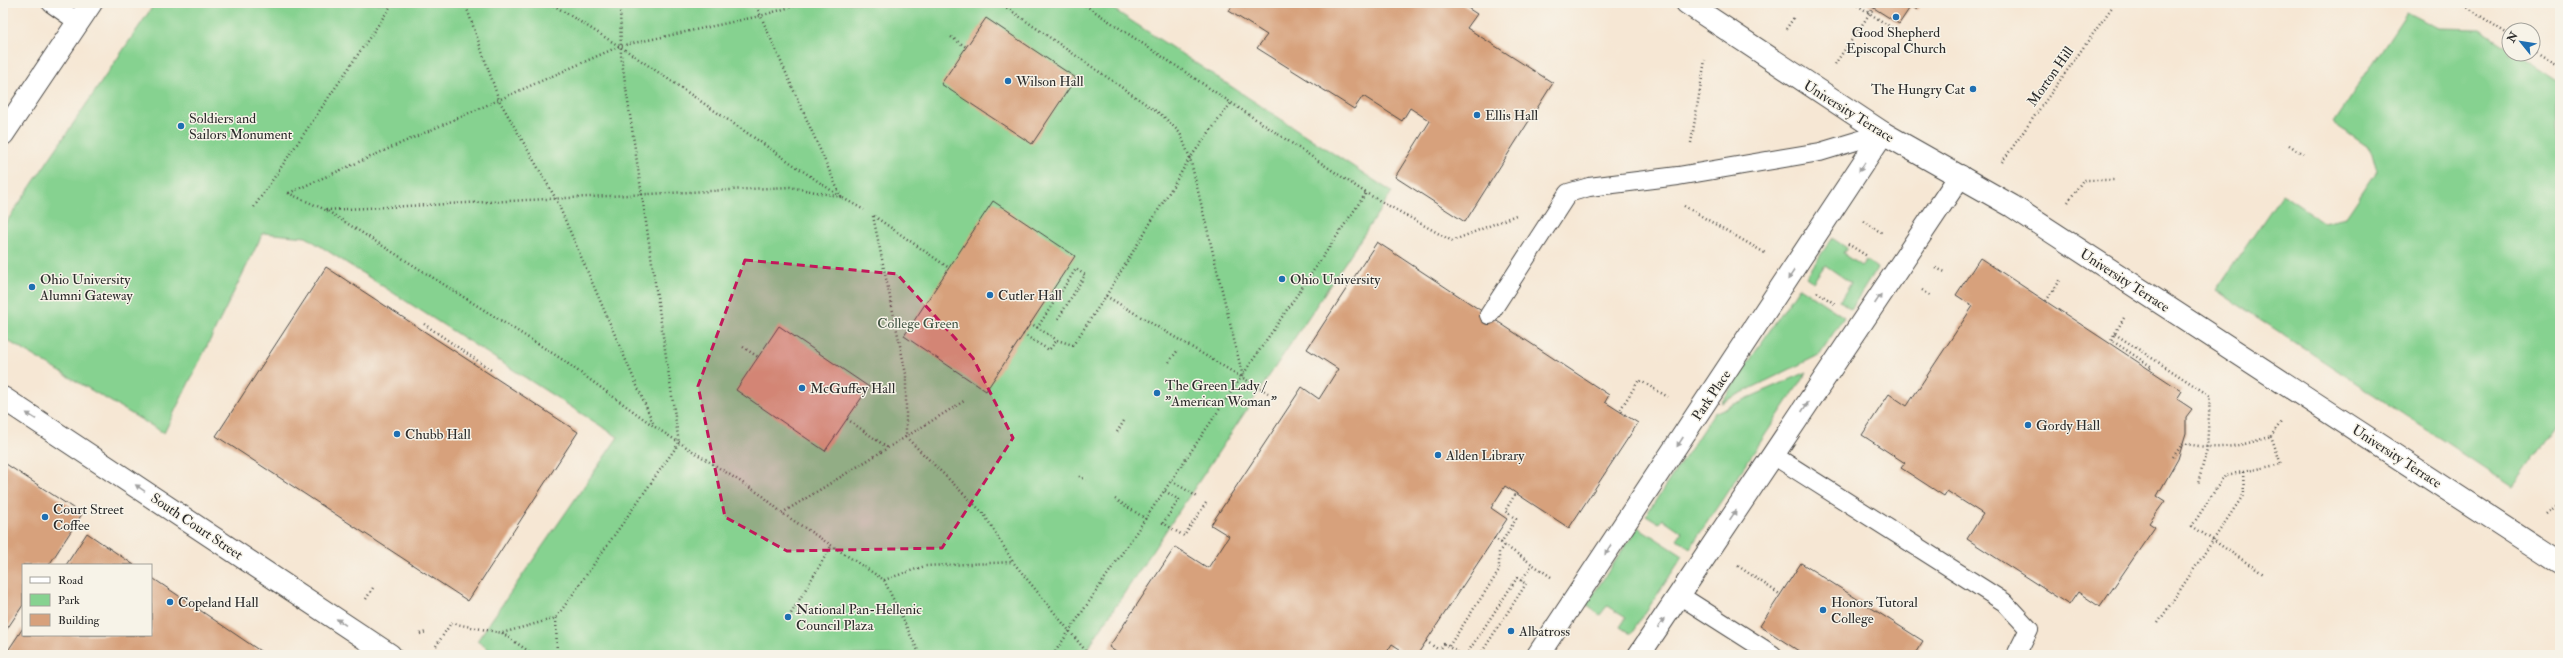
<svg xmlns="http://www.w3.org/2000/svg" width="2563" height="658" font-family="'IM FELL Double Pica',serif">
  <style>
    .green { fill: #86d290; stroke: #587e5e }
    .building { fill: #d7a17c }
    .lines { fill: none; stroke-linecap: round; stroke-linejoin: round }
    .lane-casing { stroke: #494744; stroke-width: 20 }
    .secondary-casing { stroke: #494744; stroke-width: 24 }
    .path { stroke: #494744; stroke-width: 2.5; stroke-dasharray: 1 3; stroke-linecap: butt }
    .lane { stroke: #fff; stroke-width: 18 }
    .secondary { stroke: #fff; stroke-width: 22 }
    .oneway { fill: #a0a0a0 }
    .marked { fill: #c2185b; fill-opacity: 0.2; stroke: #c2185b; stroke-width: 3; stroke-dasharray: 8 5; stroke-linejoin: round }
    .poi-dot { fill: #1f6fb2; stroke: #f7f3e8; stroke-width: 1.5 }
    .labels { text-anchor: middle; stroke-width: 3; stroke-linejoin: round; paint-order: stroke }
    .poi-label { font-size: 14px; fill: #2b2b2b; stroke: #f7f3e8; text-anchor: start }
    .street-label { font-size: 14px; fill: #2b2b2b; stroke: #f7f3e8 }
    .park-label { font-size: 14px; fill: #425544; stroke: #f7f3e8 }
  </style>
  <rect width="100%" height="100%" fill="#f7f3e8"/>
  <filter id="ink" filterUnits="userSpaceOnUse"><feTurbulence type="fractalNoise" baseFrequency=".025" numOctaves="2"/><feDisplacementMap in="SourceGraphic" scale="8" xChannelSelector="R" yChannelSelector="G"/><feConvolveMatrix kernelMatrix="1 2 1 2 8 2 1 2 1" color-interpolation-filters="sRGB"/></filter>
  <filter id="wash" filterUnits="userSpaceOnUse"><feTurbulence type="fractalNoise" baseFrequency=".012" numOctaves="4" result="noise"/><feDisplacementMap in="SourceGraphic" scale="16" xChannelSelector="R" yChannelSelector="G"/><feGaussianBlur stdDeviation="0.9" result="paint"/><feColorMatrix in="noise" values="0 0 0 0 0 0 0 0 0 0 0 0 0 0 0 0 0 1.4 0 .05"/><feComposite in="paint" operator="in"/></filter>
  <g filter="url(#wash)">
    <rect width="100%" height="100%" fill="#f6e7d4"/>
    <g class="green">
      <polygon points="155,3 1104,3 1392,192 1083,655 497,655 477,641 618,437 306,237 263,233 164,433 3,338 3,227"/>
      <polygon points="2407,12 2438,28 2480,29 2509,48 2509,54 2519,54 2560,80 2560,421 2513,487 2216,290 2282,194 2323,222 2346,217 2377,171 2371,149 2333,123"/>
      <polygon points="1832,238 1847,248 1843,254 1861,266 1866,260 1877,268 1851,309 1840,301 1851,283 1825,265 1813,282 1806,277"/>
      <polygon points="1799,287 1844,317 1819,355 1721,403"/>
      <polygon points="1807,372 1690,548 1677,539 1682,532 1663,519 1659,523 1646,515 1714,413"/>
      <polygon points="1638,527 1683,556 1631,634 1620,627 1626,618 1607,606 1600,615 1586,605"/>
    </g>
    <g id="blocks">
      <g class="building">
        <polygon points="1234,3 1460,3 1477,14 1467,28 1553,83 1465,222 1395,177 1430,121 1410,108 1402,121 1363,96 1354,109 1257,48 1267,35 1229,11"/>
        <polygon points="1866,3 1921,3 1917,10 1911,6 1899,24"/>
        <polygon points="986,18 1076,78 1032,144 941,84"/>
        <polygon points="993,201 1075,256 986,391 904,336"/>
        <polygon points="1377,242 1609,395 1605,402 1638,423 1569,528 1505,486 1491,508 1507,519 1417,655 1409,655 1392,644 1385,655 1120,655 1109,647 1175,547 1208,568 1229,536 1211,525 1214,520 1302,387 1319,399 1338,369 1307,349"/>
        <polygon points="1980,258 2182,391 2177,399 2192,409 2186,417 2186,433 2178,459 2157,496 2165,501 2149,523 2155,527 2100,607 2078,592 2069,605 1967,539 1983,514 1947,491 1944,496 1901,468 1905,463 1862,435 1889,394 1907,406 1973,306 1956,295"/>
        <polygon points="326,267 578,432 468,601 216,436"/>
        <polygon points="779,326 869,387 825,451 736,390"/>
        <polygon points="3,462 82,514 49,565 23,565 23,605 5,632 3,630"/>
        <polygon points="87,533 134,565 66,565"/>
        <polygon points="1801,563 1923,641 1914,655 1805,655 1760,626"/>
        <polygon points="151,577 266,655 5,655 23,628 23,635 151,635"/>
      </g>
    </g>
  </g>
  <g filter="url(#ink)">
    <use href="#blocks" fill-opacity="0" stroke="#494744" stroke-width="1"/>
    <g class="lines">
      <g class="lane-casing">
        <g id="lane">
          <polyline points="51,3 78,22"/>
          <polyline points="1489,315 1568,193 1589,187 1678,176 1820,152 1883,133"/>
          <polyline points="1773,455 2004,602 2029,629 2016,655"/>
          <polyline points="1679,595 1773,655"/>
        </g>
      </g>
      <g class="secondary-casing">
        <g id="secondary">
          <polyline points="1687,3 1883,133 2012,206 2560,563"/>
          <polyline points="3,134 91,3"/>
          <polyline points="3,398 390,655"/>
          <polyline points="1538,655 1883,133"/>
          <polyline points="1639,655 1960,176"/>
        </g>
      </g>
      <g class="path">
        <polyline points="465,3 499,100 556,199 654,425"/>
        <polyline points="550,3 627,51 841,197 864,210"/>
        <polyline points="1000,3 1163,116 1180,133 1190,158 1243,377"/>
        <polyline points="1082,3 1366,193 1452,241 1516,215"/>
        <polyline points="1854,3 1892,28"/>
        <polyline points="2461,3 2509,35"/>
        <polyline points="1786,29 1795,16"/>
        <polyline points="951,37 966,47"/>
        <polyline points="2533,51 2560,68"/>
        <polyline points="1835,64 1877,3"/>
        <polyline points="1691,143 1705,60"/>
        <polyline points="2289,145 2303,154"/>
        <polyline points="2002,162 2115,3"/>
        <polyline points="288,193 326,210 560,358 655,427 763,496 782,513 884,580 920,655"/>
        <polyline points="289,193 620,46 760,16 804,3"/>
        <polyline points="2068,202 2083,180 2114,180"/>
        <polyline points="1684,206 1765,253"/>
        <polyline points="254,207 393,3"/>
        <polyline points="326,210 790,187 841,197 755,3"/>
        <polyline points="873,216 906,374 906,437 984,514 1013,562 1089,655"/>
        <polyline points="874,216 949,268"/>
        <polyline points="1864,221 1883,234"/>
        <polyline points="1848,244 1867,256"/>
        <polyline points="1936,268 1945,272"/>
        <polyline points="1922,290 1930,295"/>
        <polyline points="1817,292 1835,304"/>
        <polyline points="1106,296 1268,393"/>
        <polyline points="2046,301 2061,279"/>
        <polyline points="2124,318 2111,340 2152,367 2149,369"/>
        <polyline points="1030,323 1057,340 1073,345 1106,296 1190,158 1231,103"/>
        <polyline points="424,324 491,370"/>
        <polyline points="1037,328 1076,269 1085,275 1058,319"/>
        <polyline points="1023,334 1049,350 1057,340"/>
        <polyline points="2115,334 2210,396 2207,449 2198,484"/>
        <polyline points="743,347 758,357"/>
        <polyline points="1169,362 1178,350"/>
        <polyline points="1625,415 1620,410 1639,380 1668,397"/>
        <polyline points="847,419 888,448"/>
        <polyline points="1117,432 1124,421"/>
        <path d="M2173 457 2183 443C2216 451 2240 447 2271 436"/>
        <polyline points="2243,472 2281,464 2271,436 2281,422"/>
        <polyline points="1079,476 1086,480"/>
        <polyline points="1172,481 1199,498"/>
        <polyline points="1165,491 1179,500 1163,523 1184,536 1206,503"/>
        <polyline points="1115,499 1146,519"/>
        <polyline points="782,513 964,401"/>
        <polyline points="2546,515 2560,504"/>
        <polyline points="1494,538 1551,577"/>
        <polyline points="1501,543 1516,519 1505,511 1516,493"/>
        <polyline points="1738,566 1781,595"/>
        <polyline points="884,580 925,566 1013,562"/>
        <polyline points="1521,581 1532,565"/>
        <polyline points="366,599 373,588"/>
        <polyline points="789,617 832,545"/>
        <polyline points="556,618 557,655"/>
        <polyline points="2158,623 2244,494 2243,472 2225,475 2192,526 2265,575"/>
        <polyline points="502,633 534,655"/>
        <polyline points="420,634 426,632"/>
        <polyline points="1426,641 1446,655"/>
        <polyline points="436,646 451,623 502,633 556,618 679,443 621,55 620,3"/>
        <polyline points="1449,646 1499,571 1499,552 1504,545"/>
        <polyline points="1439,651 1444,644 1462,655"/>
        <polyline points="305,652 305,655"/>
        <polyline points="1053,655 1366,193"/>
        <polyline points="1466,655 1517,578 1526,584"/>
        <polyline points="1480,655 1526,584"/>
      </g>
      <use href="#lane" class="lane"/>
      <use href="#secondary" class="secondary"/>
    </g>
    <defs><path id="oneway-solid" d="M-6-.8H1V-3.2L6.5 0L1 3.2V.8H-6Z"/></defs>
    <g class="oneway">
      <use href="#oneway-solid" transform="translate(1862 167) rotate(123)"/>
      <use href="#oneway-solid" transform="translate(1791 275) rotate(124)"/>
      <use href="#oneway-solid" transform="translate(1878 299) rotate(-56)"/>
      <use href="#oneway-solid" transform="translate(1805 407) rotate(-56)"/>
      <use href="#oneway-solid" transform="translate(31 416) rotate(-147)"/>
      <use href="#oneway-solid" transform="translate(1680 442) rotate(123)"/>
      <use href="#oneway-solid" transform="translate(140 488) rotate(-146)"/>
      <use href="#oneway-solid" transform="translate(1733 515) rotate(-56)"/>
      <use href="#oneway-solid" transform="translate(1608 550) rotate(124)"/>
      <use href="#oneway-solid" transform="translate(341 622) rotate(-146)"/>
      <use href="#oneway-solid" transform="translate(1661 623) rotate(-56)"/>
    </g>
  </g>
  <path class="marked" d="M745 260 897 274 973 358 1013 438 942 548 787 551 725 517 698 386Z"/>
  <g class="poi-dot">
    <circle cx="1896" cy="17" r="4"/>
    <circle cx="1008" cy="81" r="4"/>
    <circle cx="1973" cy="89" r="4"/>
    <circle cx="1477" cy="115" r="4"/>
    <circle cx="181" cy="126" r="4"/>
    <circle cx="1282" cy="279" r="4"/>
    <circle cx="32" cy="287" r="4"/>
    <circle cx="990" cy="295" r="4"/>
    <circle cx="802" cy="388" r="4"/>
    <circle cx="1157" cy="393" r="4"/>
    <circle cx="2028" cy="425" r="4"/>
    <circle cx="397" cy="434" r="4"/>
    <circle cx="1438" cy="455" r="4"/>
    <circle cx="45" cy="517" r="4"/>
    <circle cx="170" cy="602" r="4"/>
    <circle cx="1823" cy="610" r="4"/>
    <circle cx="788" cy="617" r="4"/>
    <circle cx="1511" cy="631" r="4"/>
  </g>
  <g class="labels">
    <g class="poi-label">
      <text x="1896" y="37" text-anchor="middle">Good Shepherd<tspan x="1896" dy="16">Episcopal Church</tspan></text>
      <text x="1016" y="86">Wilson Hall</text>
      <text x="1965" y="94" text-anchor="end">The Hungry Cat</text>
      <text x="1485" y="120">Ellis Hall</text>
      <text x="189" y="123">Soldiers and<tspan x="189" dy="16">Sailors Monument</tspan></text>
      <text x="40" y="284">Ohio University<tspan x="40" dy="16">Alumni Gateway</tspan></text>
      <text x="1290" y="284">Ohio University</text>
      <text x="998" y="300">Cutler Hall</text>
      <text x="1165" y="390">The Green Lady /<tspan x="1165" dy="16">"American Woman"</tspan></text>
      <text x="810" y="393">McGuffey Hall</text>
      <text x="2036" y="430">Gordy Hall</text>
      <text x="405" y="439">Chubb Hall</text>
      <text x="1446" y="460">Alden Library</text>
      <text x="53" y="514">Court Street<tspan x="53" dy="16">Coffee</tspan></text>
      <text x="178" y="607">Copeland Hall</text>
      <text x="1831" y="607">Honors Tutoral<tspan x="1831" dy="16">College</tspan></text>
      <text x="796" y="614">National Pan-Hellenic<tspan x="796" dy="16">Council Plaza</tspan></text>
      <text x="1519" y="636">Albatross</text>
    </g>
    <g class="street-label">
      <text transform="translate(2050 76) rotate(-55)" y="5">Morton Hill</text>
      <text transform="translate(1849 111) rotate(32)" y="5">University Terrace</text>
      <text transform="translate(2125 280) rotate(33)" y="5">University Terrace</text>
      <text transform="translate(1711 395) rotate(-56)" y="5">Park Place</text>
      <text transform="translate(2397 456) rotate(33)" y="5">University Terrace</text>
      <text transform="translate(197 526) rotate(34)" y="5">South Court Street</text>
    </g>
    <g class="park-label">
      <text x="918" y="328">College Green</text>
    </g>
  </g>
  <rect width="2563" height="658" fill="none" stroke="#f7f3e8" stroke-width="16"/>
  <rect x="22" y="564" width="130" height="72" fill="#f7f3e8" stroke="#a5a39c"/>
  <rect x="30" y="577" width="20" height="6" fill="#ffffff" stroke="#a5a39c"/>
  <text x="58" y="584" font-size="12" fill="#2b2b2b">Road</text>
  <rect x="30" y="594" width="20" height="12" fill="#86d290" stroke="#a5a39c"/>
  <text x="58" y="604" font-size="12" fill="#2b2b2b">Park</text>
  <rect x="30" y="614" width="20" height="12" fill="#d7a17c" stroke="#a5a39c"/>
  <text x="58" y="624" font-size="12" fill="#2b2b2b">Building</text>
  <g transform="translate(2521 42) rotate(300)"><circle r="19" fill="#f7f3e8" stroke="#a5a39c"/>
  <path d="M0-3L7 15L0 10L-7 15Z" fill="#1f6fb2"/>
  <text y="-6" font-size="11" font-weight="bold" text-anchor="middle" fill="#2b2b2b">N</text>
  </g>
</svg>
